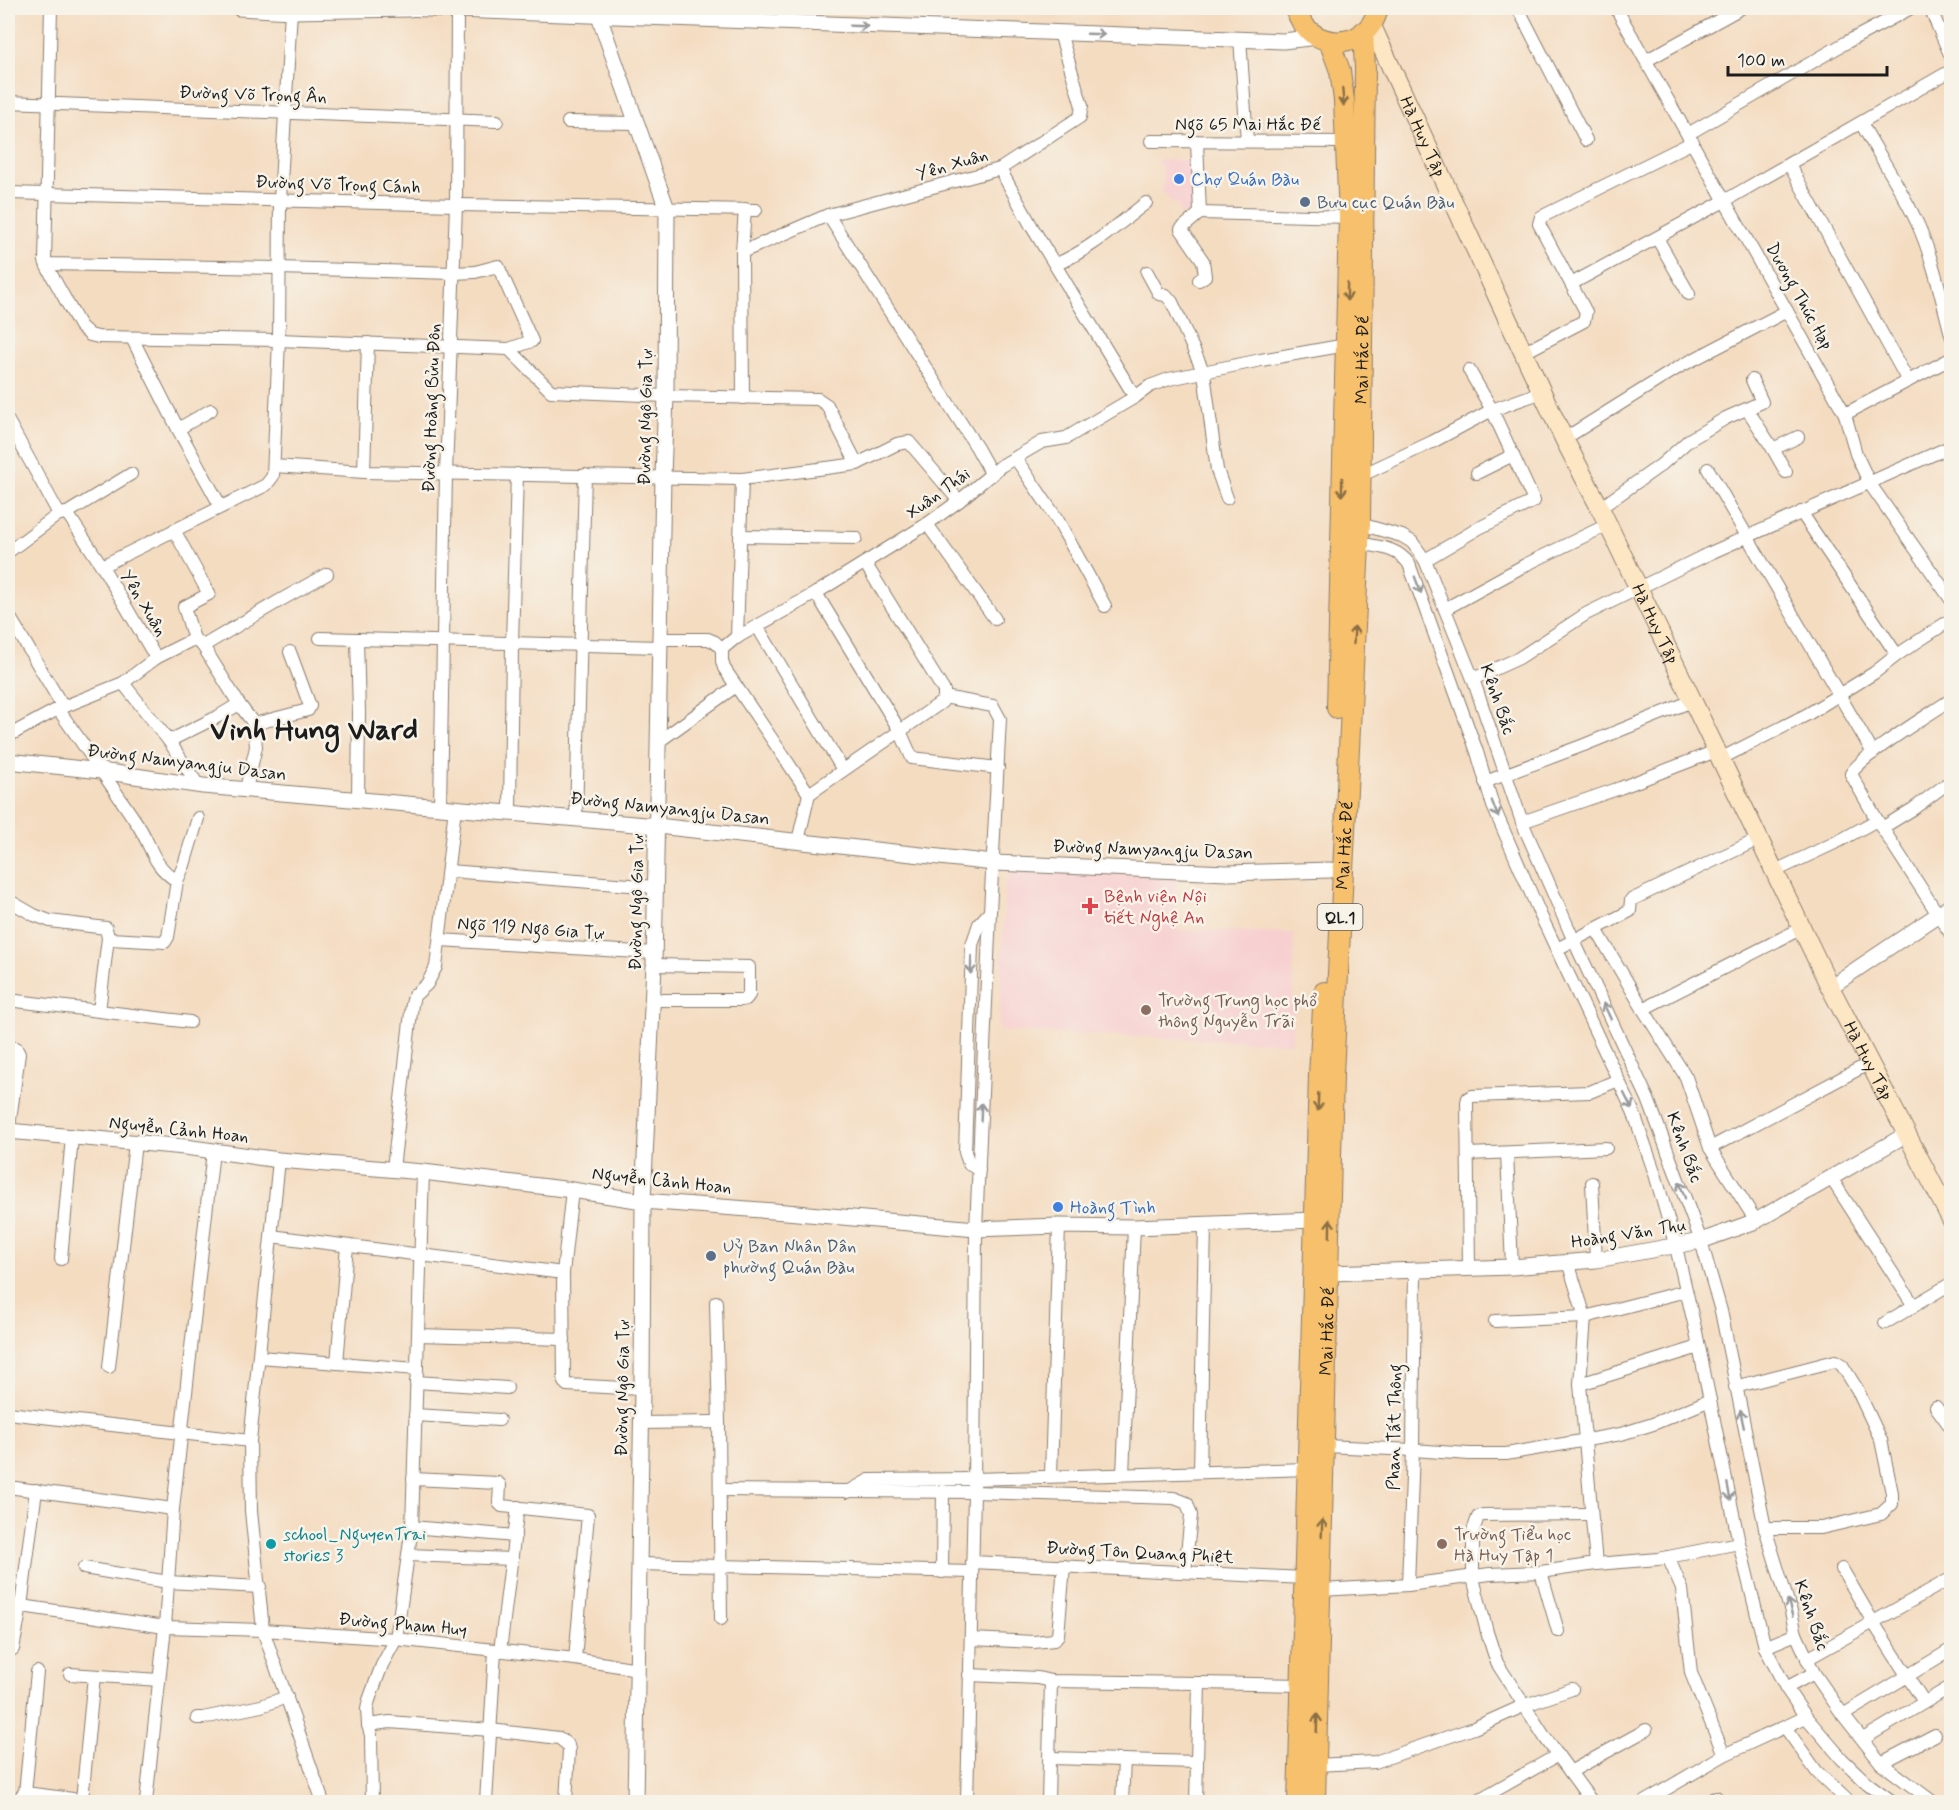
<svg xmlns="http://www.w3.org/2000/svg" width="1959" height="1810" font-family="Mynerve,sans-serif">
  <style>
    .built { fill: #f7cfd0 }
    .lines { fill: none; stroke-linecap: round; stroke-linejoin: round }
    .minor-casing { stroke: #887c6e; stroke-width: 14 }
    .tertiary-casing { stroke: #887c6e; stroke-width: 17 }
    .secondary-casing { stroke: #887c6e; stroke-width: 20 }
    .primary-casing { stroke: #887c6e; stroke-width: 22 }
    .minor { stroke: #fff; stroke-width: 12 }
    .tertiary { stroke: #fff; stroke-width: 15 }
    .secondary { stroke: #fce6c4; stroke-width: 18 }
    .primary { stroke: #f7c06c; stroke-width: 20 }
    .oneway { stroke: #999 }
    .oneway2 { stroke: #8a6e44 }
    .shop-dot { fill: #3f7fe0; stroke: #f7f3e8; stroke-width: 2 }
    .service-dot { fill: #5c6f8a; stroke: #f7f3e8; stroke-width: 2 }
    .health-dot { fill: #e0444e; stroke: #f7f3e8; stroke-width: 2 }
    .education-dot { fill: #8d6e63; stroke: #f7f3e8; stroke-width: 2 }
    .culture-dot { fill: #0f9aa8; stroke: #f7f3e8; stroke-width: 2 }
    .labels { text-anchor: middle; stroke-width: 5; stroke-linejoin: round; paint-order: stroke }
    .shield { fill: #f7f3e8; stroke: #5e5c59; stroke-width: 1.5 }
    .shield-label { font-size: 16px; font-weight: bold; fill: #1c1c1c }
    .street-label { font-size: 18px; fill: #1c1c1c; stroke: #f7f3e8 }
    .shop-label { font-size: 18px; fill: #366cbe; stroke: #f7f3e8; text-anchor: start }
    .service-label { font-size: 18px; fill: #4e5e75; stroke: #f7f3e8; text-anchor: start }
    .health-label { font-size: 18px; fill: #be3a42; stroke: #f7f3e8; text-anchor: start }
    .education-label { font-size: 18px; fill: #785e54; stroke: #f7f3e8; text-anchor: start }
    .culture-label { font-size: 18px; fill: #0d838f; stroke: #f7f3e8; text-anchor: start }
    .town-label { font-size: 30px; font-weight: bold; fill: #1c1c1c; stroke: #f7f3e8 }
  </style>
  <rect width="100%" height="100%" fill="#f7f3e8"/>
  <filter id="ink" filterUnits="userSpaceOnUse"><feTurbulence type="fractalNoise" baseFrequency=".0167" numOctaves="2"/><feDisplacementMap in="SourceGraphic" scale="12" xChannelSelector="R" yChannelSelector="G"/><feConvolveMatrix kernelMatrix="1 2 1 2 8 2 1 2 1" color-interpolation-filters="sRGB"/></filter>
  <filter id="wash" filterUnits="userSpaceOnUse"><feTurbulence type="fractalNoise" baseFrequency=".008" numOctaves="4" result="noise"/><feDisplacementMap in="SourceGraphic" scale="24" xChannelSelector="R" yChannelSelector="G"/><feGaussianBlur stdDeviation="1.35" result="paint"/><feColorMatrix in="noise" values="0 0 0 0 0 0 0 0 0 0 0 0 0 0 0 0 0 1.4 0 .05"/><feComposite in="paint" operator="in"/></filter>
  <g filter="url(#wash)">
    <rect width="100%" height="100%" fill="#f4dcc1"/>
    <g class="built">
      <polygon points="1157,160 1195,161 1195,213 1179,214 1179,205 1173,204 1163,192 1162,166 1158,165"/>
      <polygon points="1013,870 1176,875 1176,930 1294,933 1292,1043 999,1031 1005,883"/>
    </g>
  </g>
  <g filter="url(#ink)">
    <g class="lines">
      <g class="minor-casing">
        <g id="minor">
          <polyline points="1518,8 1586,140"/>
          <polyline points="1616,8 1845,414 1856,454 1870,484 1952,601"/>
          <polyline points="1930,8 1952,59"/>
          <polyline points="1240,38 1247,141"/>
          <polyline points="1647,60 1741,8"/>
          <polyline points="8,102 497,121"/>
          <polyline points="568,122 637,123"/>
          <path d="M1861 123C1880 157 1903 191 1919 227 1934 262 1942 301 1952 338"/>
          <polyline points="1688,134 1847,42 1911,8"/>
          <polyline points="1151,141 1346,142"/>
          <polyline points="1197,142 1200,213 1349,217"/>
          <polyline points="1789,164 1908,381"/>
          <polyline points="1000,169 1032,227 1135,397"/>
          <polyline points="8,193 456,205 756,210"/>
          <polyline points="828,215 977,448 992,475"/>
          <polyline points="1657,238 1689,294"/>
          <polyline points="742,252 828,215 1000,169 1080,117 1082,106 1060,33"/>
          <path d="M46 264 279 268 453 273 475 272 498 266 532 341 509 349 279 340 98 337 90 335 80 326 50 272C48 269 46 265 45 261L51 8"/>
          <path d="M1055 265C1093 248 1114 227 1146 203"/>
          <polyline points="1147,272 1159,294 1166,295 1172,302 1204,373 1217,470 1227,498"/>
          <polyline points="1199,280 1205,276 1203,261 1181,229 1200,213"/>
          <polyline points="1571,284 1726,200 1952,70"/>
          <polyline points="132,338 178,429 221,507"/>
          <polyline points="509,349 551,391 666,396 818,399 827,405 857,464"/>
          <polyline points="1523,353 1584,321 1586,312 1539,224 1541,217 1693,142"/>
          <polyline points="743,398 742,252 745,209"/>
          <polyline points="1747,409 1773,449 1798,437"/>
          <polyline points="1845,414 1952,358"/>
          <polyline points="8,421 59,514 67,513 102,566"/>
          <polyline points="178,429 211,410"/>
          <polyline points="1564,439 1679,367 1787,311"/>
          <polyline points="1773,449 1786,472"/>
          <polyline points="1016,459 1057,519 1105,606"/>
          <polyline points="274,466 364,472 742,479 857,464 897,444 909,442 959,501"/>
          <polyline points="1708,469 1873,753"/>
          <polyline points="364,472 368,343"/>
          <polyline points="1477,473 1513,455"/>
          <polyline points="1360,476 1432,442 1492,410 1542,392"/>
          <polyline points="1600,508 1661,465 1689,440 1726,418 1762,402 1752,380"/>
          <polyline points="1801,512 1897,655"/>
          <polyline points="67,513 131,474"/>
          <polyline points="927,524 995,619"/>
          <polyline points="1360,524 1402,536 1412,542 1425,560 1473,679 1522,822 1574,941 1648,1099 1701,1241 1721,1311 1765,1528 1791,1612 1796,1634 1814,1673 1843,1715 1881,1763 1933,1802"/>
          <polyline points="174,530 209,594 184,607 194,639"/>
          <polyline points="740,536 856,538"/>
          <path d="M1359 543C1378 547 1397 547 1409 564L1477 752 1493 806 1540 914 1633 1111 1655 1174 1676 1247 1696 1332 1739 1543 1765 1647 1786 1688 1806 1717 1842 1759 1867 1783 1893 1802"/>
          <polyline points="8,552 59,514"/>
          <polyline points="1425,560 1479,528 1534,501 1492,410 1469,370"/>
          <polyline points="816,593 900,731 912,758 998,768"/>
          <polyline points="1445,609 1527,564 1607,525"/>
          <polyline points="8,614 63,707"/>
          <polyline points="757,626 843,770"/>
          <polyline points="320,638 660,647"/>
          <polyline points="737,638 742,479"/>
          <polyline points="357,639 359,713 358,799"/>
          <polyline points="661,639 708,639 715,642 722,649"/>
          <polyline points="203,646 279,601 327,574"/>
          <polyline points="156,658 194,639 203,646 239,704 254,724 308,710 310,706 290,652"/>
          <polyline points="1473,679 1519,658 1586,614 1708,554 1952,446"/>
          <polyline points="123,683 169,741 198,785"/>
          <polyline points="944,697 993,706 1000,719 990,912 976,1229 974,1492 967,1802"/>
          <path d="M1952 699C1932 713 1860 756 1851 774L1877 820 1952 936"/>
          <path d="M58 709C85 747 112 786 138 825 153 848 151 864 177 881"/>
          <polyline points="8,736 58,709 123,683 156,658 102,566 266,485 273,476 279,340 280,200 291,11"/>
          <polyline points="169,741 219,716 239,704"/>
          <polyline points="658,742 736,686"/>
          <polyline points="1720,759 1808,714 1874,673 1897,655 1952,619"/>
          <polyline points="1485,782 1584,745 1692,701"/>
          <polyline points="246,789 256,747 254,724"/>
          <polyline points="809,794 724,668 722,661 722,649 734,639 816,593 927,524 959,501 1001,466 1042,442 1066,438 1135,397 1150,386 1169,379 1261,360 1346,345"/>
          <polyline points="440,807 446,473 456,205 457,10"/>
          <polyline points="510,812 512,643 517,474"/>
          <polyline points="576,818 585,475"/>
          <polyline points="1522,822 1620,788 1716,751"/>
          <polyline points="1882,828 1913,809 1952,780"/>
          <polyline points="798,841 809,794 942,702 944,697 944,691 865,563"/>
          <polyline points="449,871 655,887"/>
          <polyline points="1775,871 1841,840 1877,820"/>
          <polyline points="8,900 34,915 50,921 106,928 108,938 110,939 165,942 168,937 177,881 184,865 198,818"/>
          <polyline points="1596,929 1643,1009 1686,1077 1710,1148 1756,1221"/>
          <polyline points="440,940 654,953"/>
          <polyline points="1557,949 1630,911 1631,900 1759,839"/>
          <polyline points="8,1000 190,1022"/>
          <polyline points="653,1000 741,1000 746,999 749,995 749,967 654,965"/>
          <polyline points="1643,1009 1802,928"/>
          <polyline points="99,1011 108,938"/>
          <polyline points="8,1047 16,1048 19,1054 8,1134"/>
          <polyline points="1710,1148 1870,1063"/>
          <polyline points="1507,1153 1512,1267"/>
          <polyline points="1468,1154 1606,1148"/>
          <polyline points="279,1160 250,1441 251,1511 263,1630 323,1802"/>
          <polyline points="393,1169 412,1004 414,996 427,984 436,967 455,808"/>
          <polyline points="979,1170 969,1164 965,1152 972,945 979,924 990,912"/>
          <polyline points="1831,1178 1914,1306"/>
          <polyline points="1592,1183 1596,1260"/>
          <polyline points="572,1190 563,1273 564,1382 567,1385 642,1389"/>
          <polyline points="271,1236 563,1273"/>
          <polyline points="61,1259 72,1137"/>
          <polyline points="1568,1262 1585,1317 1580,1384 1596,1564"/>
          <polyline points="1469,1268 1467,1102 1468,1098 1472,1096 1590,1092 1618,1080"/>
          <polyline points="716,1302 719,1424"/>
          <polyline points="1495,1321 1585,1317 1686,1291"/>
          <polyline points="1885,1323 1952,1283"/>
          <polyline points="418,1335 564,1339"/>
          <polyline points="259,1357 417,1369"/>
          <polyline points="337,1363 347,1246"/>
          <polyline points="109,1367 135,1143"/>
          <polyline points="416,1382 507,1388"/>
          <polyline points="1580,1384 1699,1347"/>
          <polyline points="1735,1387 1835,1361 1842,1365 1857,1389 1881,1440 1892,1493 1892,1504 1881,1514 1821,1528 1765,1528"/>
          <polyline points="1936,1407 1952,1429"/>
          <polyline points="8,1413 250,1441"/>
          <polyline points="415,1415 499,1420"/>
          <polyline points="642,1423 713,1422 719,1424 721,1619"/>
          <polyline points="1325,1446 1413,1450 1469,1454 1506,1454 1621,1434 1653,1424 1710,1400"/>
          <polyline points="1200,1472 1205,1225"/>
          <polyline points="1123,1474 1134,1227"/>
          <polyline points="1051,1475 1059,1226"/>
          <polyline points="413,1479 498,1483 500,1485 499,1503 502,1506 588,1515 575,1659"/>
          <polyline points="8,1487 173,1509"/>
          <polyline points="721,1490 974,1492 1174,1498 1187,1503 1191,1515 1185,1572"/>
          <polyline points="848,1492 869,1480 974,1479 1309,1469"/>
          <polyline points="1591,1514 1483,1515 1478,1517 1473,1531 1473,1578 1487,1632 1497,1663 1546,1739 1592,1802"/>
          <polyline points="412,1527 515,1536"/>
          <polyline points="408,1555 512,1559"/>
          <polyline points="1668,1557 1682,1589 1691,1673 1724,1755"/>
          <polyline points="972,1562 1305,1578"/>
          <polyline points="639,1564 972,1572"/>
          <polyline points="84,1568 168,1582 260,1587"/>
          <polyline points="1842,1569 1873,1622 1924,1702"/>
          <polyline points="942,1572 943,1491"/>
          <polyline points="1541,1572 1558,1631"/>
          <polyline points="1408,1585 1413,1450 1415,1270"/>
          <polyline points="1321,1590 1408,1585 1490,1574 1541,1572 1596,1564 1658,1559 1739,1543"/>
          <polyline points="8,1604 165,1627 263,1630 396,1639 575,1659 638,1669"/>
          <polyline points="971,1639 1034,1642 1054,1640 1058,1635 1064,1566"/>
          <polyline points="1765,1647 1796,1634"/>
          <polyline points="13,1649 21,1606 36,1490"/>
          <polyline points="500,1651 518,1507"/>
          <polyline points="1807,1659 1952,1578"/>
          <polyline points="70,1674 159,1680"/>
          <polyline points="969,1675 1038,1678 1051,1681 1199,1683 1196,1802"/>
          <polyline points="1199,1683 1302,1685"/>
          <polyline points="1786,1688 1814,1673"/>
          <polyline points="1843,1715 1952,1649"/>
          <polyline points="197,1718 203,1718 261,1706 287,1697"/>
          <polyline points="368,1725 367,1709 369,1700 382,1665 396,1639 412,1527 423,1172"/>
          <polyline points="1785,1727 1817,1772 1849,1802"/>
          <polyline points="1863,1739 1952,1686"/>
          <polyline points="1050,1758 1196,1762"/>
          <polyline points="1881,1763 1935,1735"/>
          <polyline points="1316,1765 1375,1762 1474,1728 1523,1706 1572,1689"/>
          <polyline points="1570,1772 1646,1730"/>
          <polyline points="25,1793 37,1672"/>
          <polyline points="82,1800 94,1676"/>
          <polyline points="21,1802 22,1795 25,1793 97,1802"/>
          <polyline points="146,1802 165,1627 173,1509 213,1151"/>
          <polyline points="372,1802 371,1735 368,1725 390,1722 490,1730 559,1738 568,1745 569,1750 566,1802"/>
          <polyline points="486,1802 495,1651"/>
          <polyline points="1048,1802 1051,1681"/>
          <polyline points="1122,1802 1124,1760"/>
          <polyline points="1475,1802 1558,1755"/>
          <polyline points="1644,1802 1724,1755 1806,1717"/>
          <polyline points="1708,1802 1716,1797"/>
        </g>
      </g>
      <g class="tertiary-casing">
        <g id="tertiary">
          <polyline points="239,8 291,11 410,9"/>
          <polyline points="402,8 1283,41 1318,37"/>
          <polyline points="596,8 667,209 666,396 663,476 654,965 643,1201 642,1389 635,1802"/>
          <polyline points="8,761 101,771 203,786 657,826 994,863 1227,873 1330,870"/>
          <polyline points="1830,987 1952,905"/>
          <polyline points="8,1131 185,1147 279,1160 423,1172 572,1190 643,1201 786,1212 976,1229 1059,1226 1134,1227 1315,1220"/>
          <polyline points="1329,1273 1512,1267 1596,1260 1701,1241 1756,1221 1907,1134"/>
        </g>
      </g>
      <g class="secondary-casing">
        <g id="secondary">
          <path id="s1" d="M1371 24 1509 322 1564 439 1600 508 1830 987 1952 1221"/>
        </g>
      </g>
      <g class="primary-casing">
        <g id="primary">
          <path d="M1296 8C1306 52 1369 53 1378 8"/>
          <polyline points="1329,41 1340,71 1344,100 1349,217 1337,708"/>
          <polyline points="1298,1802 1319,1075 1324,992"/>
          <path id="s2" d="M1315 1802 1333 1075 1360 524 1365 68 1363 32"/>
        </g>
      </g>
      <use href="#minor" class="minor"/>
      <use href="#tertiary" class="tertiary"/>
      <use href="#secondary" class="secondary"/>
      <use href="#primary" class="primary"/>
    </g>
    <defs><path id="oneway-shaft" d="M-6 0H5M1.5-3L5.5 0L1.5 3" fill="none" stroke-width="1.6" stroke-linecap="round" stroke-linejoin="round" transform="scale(1.5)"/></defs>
    <g class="oneway">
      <use href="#oneway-shaft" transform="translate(859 26) rotate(2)"/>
      <use href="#oneway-shaft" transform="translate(1096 34) rotate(2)"/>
      <use href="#oneway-shaft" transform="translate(1418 585) rotate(69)"/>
      <use href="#oneway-shaft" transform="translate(1495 809) rotate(69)"/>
      <use href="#oneway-shaft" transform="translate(971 965) rotate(92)"/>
      <use href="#oneway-shaft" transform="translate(1607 1011) rotate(-115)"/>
      <use href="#oneway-shaft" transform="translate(1628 1101) rotate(63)"/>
      <use href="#oneway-shaft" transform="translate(981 1112) rotate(-88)"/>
      <use href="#oneway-shaft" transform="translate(1682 1190) rotate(-110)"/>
      <use href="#oneway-shaft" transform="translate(1742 1419) rotate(-102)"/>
      <use href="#oneway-shaft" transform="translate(1729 1492) rotate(79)"/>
      <use href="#oneway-shaft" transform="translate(1790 1608) rotate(-106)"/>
    </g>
    <g class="oneway2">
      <use href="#oneway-shaft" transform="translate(1343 97) rotate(85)"/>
      <use href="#oneway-shaft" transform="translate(1347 292) rotate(91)"/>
      <use href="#oneway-shaft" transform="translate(1342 487) rotate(91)"/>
      <use href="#oneway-shaft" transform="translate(1354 635) rotate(-87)"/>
      <use href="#oneway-shaft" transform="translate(1318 1102) rotate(92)"/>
      <use href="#oneway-shaft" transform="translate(1330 1228) rotate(-89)"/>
      <use href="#oneway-shaft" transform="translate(1322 1528) rotate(-88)"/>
      <use href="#oneway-shaft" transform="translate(1317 1723) rotate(-88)"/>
    </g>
  </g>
  <g class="shop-dot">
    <circle cx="1179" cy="179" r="6"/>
    <circle cx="1058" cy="1207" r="6"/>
  </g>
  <g class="service-dot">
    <circle cx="1305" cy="202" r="6"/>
    <circle cx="711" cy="1256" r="6"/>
  </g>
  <path class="health-dot" d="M1087 897h6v6h6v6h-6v6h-6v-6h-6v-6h6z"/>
  <g class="education-dot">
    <circle cx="1146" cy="1010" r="6"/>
    <circle cx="1442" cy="1544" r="6"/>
  </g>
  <circle class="culture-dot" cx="271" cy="1544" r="6"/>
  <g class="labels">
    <rect class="shield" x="1317.5" y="904" width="45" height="26" rx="4.5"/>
    <g class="shield-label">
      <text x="1340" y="923">QL.1</text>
    </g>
    <g class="street-label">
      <text transform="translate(253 94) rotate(2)" y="6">Đường Võ Trọng Ân</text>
      <text x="1248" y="130">Ngõ 65 Mai Hắc Đế</text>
      <text dy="6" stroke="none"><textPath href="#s1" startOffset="124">Hà Huy Tập</textPath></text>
      <text transform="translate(952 164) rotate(-16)" y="6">Yên Xuân</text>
      <text transform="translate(338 184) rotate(2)" y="6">Đường Võ Trọng Cánh</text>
      <text transform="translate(1800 296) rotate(61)" y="6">Dương Thúc Hạp</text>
      <text dy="6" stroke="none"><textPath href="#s2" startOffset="1443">Mai Hắc Đế</textPath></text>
      <text transform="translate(431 408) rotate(-88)" y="6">Đường Hoàng Bửu Đôn</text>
      <text transform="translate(645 417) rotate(-89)" y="6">Đường Ngô Gia Tự</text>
      <text transform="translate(938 493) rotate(-36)" y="6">Xuân Thái</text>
      <text transform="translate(144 603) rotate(59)" y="6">Yên Xuân</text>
      <text dy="6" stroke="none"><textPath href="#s1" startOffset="664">Hà Huy Tập</textPath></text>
      <text transform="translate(1498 699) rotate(71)" y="6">Kênh Bắc</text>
      <text transform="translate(187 762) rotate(7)" y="6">Đường Namyangju Dasan</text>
      <text transform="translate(670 808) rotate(6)" y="6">Đường Namyangju Dasan</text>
      <text dy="6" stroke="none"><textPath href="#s2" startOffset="957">Mai Hắc Đế</textPath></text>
      <text transform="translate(1153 849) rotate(2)" y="6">Đường Namyangju Dasan</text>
      <text transform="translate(636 902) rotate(-89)" y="6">Đường Ngô Gia Tự</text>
      <text transform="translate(531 928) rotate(4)" y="6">Ngõ 119 Ngô Gia Tự</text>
      <text dy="6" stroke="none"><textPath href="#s1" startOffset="1150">Hà Huy Tập</textPath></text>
      <text transform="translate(179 1129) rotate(6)" y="6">Nguyễn Cảnh Hoan</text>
      <text transform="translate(1685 1147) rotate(70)" y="6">Kênh Bắc</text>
      <text transform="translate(662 1180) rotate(6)" y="6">Nguyễn Cảnh Hoan</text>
      <text transform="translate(1629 1233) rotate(-9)" y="6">Hoàng Văn Thụ</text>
      <text dy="6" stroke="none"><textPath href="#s2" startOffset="471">Mai Hắc Đế</textPath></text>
      <text transform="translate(622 1388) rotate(-89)" y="6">Đường Ngô Gia Tự</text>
      <text transform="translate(1394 1427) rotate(-89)" y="6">Phan Tất Thông</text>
      <text transform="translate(1140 1552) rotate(3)" y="6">Đường Tôn Quang Phiệt</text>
      <text transform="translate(1812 1615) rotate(71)" y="6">Kênh Bắc</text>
      <text transform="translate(403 1624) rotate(5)" y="6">Đường Phạm Huy</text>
    </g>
    <g class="shop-label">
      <text x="1191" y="185">Chợ Quán Bàu</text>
      <text x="1070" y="1213">Hoàng Tình</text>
    </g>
    <g class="service-label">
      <text x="1317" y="208">Bưu cục Quán Bàu</text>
      <text x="723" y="1252">Uỷ Ban Nhân Dân<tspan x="723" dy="21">phường Quán Bàu</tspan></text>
    </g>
    <g class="health-label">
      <text x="1104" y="902">Bệnh viện Nội<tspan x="1104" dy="21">tiết Nghệ An</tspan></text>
    </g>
    <g class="education-label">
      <text x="1158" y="1006">Trường Trung học phổ<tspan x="1158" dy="21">thông Nguyễn Trãi</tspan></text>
      <text x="1454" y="1540">Trường Tiểu học<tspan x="1454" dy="21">Hà Huy Tập 1</tspan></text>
    </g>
    <g class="culture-label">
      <text x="283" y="1540">school_NguyenTrai<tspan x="283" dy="21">stories 3</tspan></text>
    </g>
    <g class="town-label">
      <text x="314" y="739">Vinh Hung Ward</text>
    </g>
  </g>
  <rect width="1959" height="1810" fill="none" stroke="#f7f3e8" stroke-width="30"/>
  <path d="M1728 66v9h159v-9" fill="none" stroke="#1c1c1c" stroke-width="3"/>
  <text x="1737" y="66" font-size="18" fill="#1c1c1c" stroke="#f7f3e8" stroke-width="4.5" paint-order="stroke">100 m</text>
</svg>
